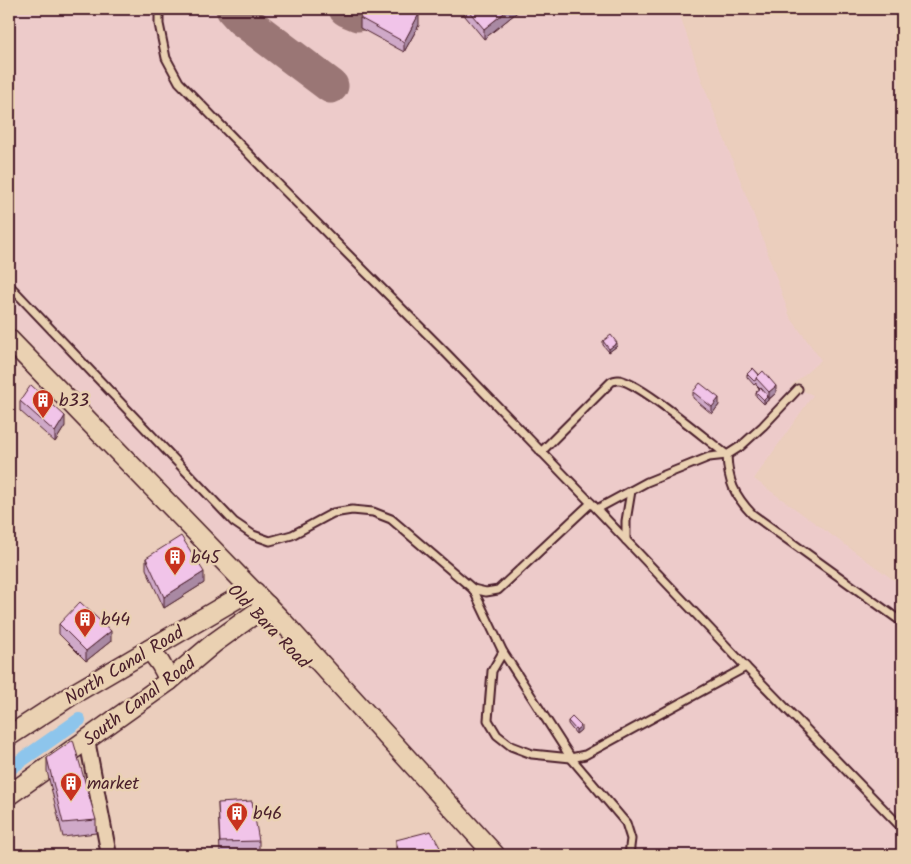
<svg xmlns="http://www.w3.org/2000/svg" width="911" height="864" font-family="Kalam,sans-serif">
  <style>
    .built { fill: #edcbca }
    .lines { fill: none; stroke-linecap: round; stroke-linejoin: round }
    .canal { stroke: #8dc5ec; stroke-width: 14 }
    .taxiway { stroke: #9a7674; stroke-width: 35 }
    .service-casing { stroke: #4a1f2b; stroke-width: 11 }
    .minor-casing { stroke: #4a1f2b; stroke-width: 18 }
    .secondary-casing { stroke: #4a1f2b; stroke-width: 22 }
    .service { stroke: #ead1b2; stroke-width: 7 }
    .minor { stroke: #ead1b2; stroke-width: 14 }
    .secondary { stroke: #ead1b2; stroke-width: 19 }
    .wall { fill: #cfa9c8; stroke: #4a1f2b }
    .shaded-wall { fill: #a989a3; stroke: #4a1f2b }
    .building { fill: #f1c4e9; stroke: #4a1f2b }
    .labels { text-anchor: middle; stroke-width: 5; stroke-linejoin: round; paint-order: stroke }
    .poi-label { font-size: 18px; fill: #4a1f2b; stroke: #ead1b2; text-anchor: start }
    .street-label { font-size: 18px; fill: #4a1f2b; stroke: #ead1b2 }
  </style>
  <rect width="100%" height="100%" fill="#ebcebd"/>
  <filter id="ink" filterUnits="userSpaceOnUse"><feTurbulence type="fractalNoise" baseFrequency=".02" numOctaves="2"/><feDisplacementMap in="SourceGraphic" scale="10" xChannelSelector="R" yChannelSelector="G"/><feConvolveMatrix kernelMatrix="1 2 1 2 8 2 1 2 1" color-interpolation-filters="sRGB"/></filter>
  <g filter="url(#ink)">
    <polygon class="built" points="9,9 678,9 702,81 761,234 790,317 821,360 791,386 813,395 754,479 902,586 902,855 510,855 286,608 9,322"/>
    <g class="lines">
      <polyline class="canal" points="9,769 79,720"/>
      <g class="taxiway">
        <polyline points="233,9 242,19 331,86"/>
        <polyline points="346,9 358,14"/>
      </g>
      <g class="service-casing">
        <g id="service">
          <polyline points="159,9 159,24 166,58 179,82 281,187 447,354 591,503 746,667 902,828"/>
          <polyline points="9,285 234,522 253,535 270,541 292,535 333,513 352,510 373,512 391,519 473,589 486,592 498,590 591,503"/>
          <path d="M541 452 611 382C612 381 616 380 618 380 637 380 708 441 727 455 728 481 734 495 752 514L902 622"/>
          <polyline points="597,509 647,482 709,457 727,455 741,446 763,426 798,389"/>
          <polyline points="626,540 626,521 631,491"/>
          <polyline points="473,589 503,652 571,758 626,823 631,839 629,855"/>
          <polyline points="503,652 492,671 488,720 497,735 511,746 532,754 571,758 585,755 746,667"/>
        </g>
      </g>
      <g class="minor-casing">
        <polyline id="minor" points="87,740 109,855"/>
      </g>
      <g class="secondary-casing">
        <g id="secondary">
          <polyline points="9,339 282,621 495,855"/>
          <path d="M149 650C159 659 164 668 169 681"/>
          <polyline points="9,736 75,693 241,596 255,592"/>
          <polyline points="9,795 169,681 214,643 267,605"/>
        </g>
      </g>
      <use href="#service" class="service"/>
      <use href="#minor" class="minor"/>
      <use href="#secondary" class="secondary"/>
    </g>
    <g class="wall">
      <polygon points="465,9 521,9 484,39 465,16"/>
      <polygon points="360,18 419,25 404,52 360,28"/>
      <polygon points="603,341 617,346 609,352 603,345"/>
      <polygon points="753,368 776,393 764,404 756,396 756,392 760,389 756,385 756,383 754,385 747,377 747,374"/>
      <polygon points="693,392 719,405 712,414 693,398"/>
      <polygon points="20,401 65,426 55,442 20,411"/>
      <polygon points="146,558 204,583 164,608 146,569"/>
      <polygon points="59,624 111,641 86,661 59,634"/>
      <polygon points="568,721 581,730 576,734 568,724"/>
      <polygon points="47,758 96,820 96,833 63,837 47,771"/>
      <polygon points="218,803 259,841 259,852 220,853"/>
      <polygon points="396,840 444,855 397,855 396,850"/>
    </g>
    <g class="shaded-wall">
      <polygon points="509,9 521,9 484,39 484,29"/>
      <polygon points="419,14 419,25 404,52 404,42"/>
      <polygon points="617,343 617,346 609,352 609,349"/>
      <polygon points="776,386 776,393 769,399 769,392"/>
      <polygon points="768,396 768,400 764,404 764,400"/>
      <polygon points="719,398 719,405 712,414 712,407"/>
      <polygon points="65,416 65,426 55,442 55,432"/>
      <polygon points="204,572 204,583 164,608 164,597"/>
      <polygon points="111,631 111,641 86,661 86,651"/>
      <polygon points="581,726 581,730 576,734 576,730"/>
    </g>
    <g class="building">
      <polygon points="365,9 408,9 419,14 404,42 360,18"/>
      <polygon points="467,9 509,9 484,29"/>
      <polygon points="611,335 617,343 609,349 603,341"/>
      <polygon points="753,368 759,375 756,378 756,380 754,381 747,374"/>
      <polygon points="763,371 776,386 769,392 756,378"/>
      <polygon points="700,383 719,398 712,407 693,392"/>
      <polygon points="31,385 65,416 55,432 20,401"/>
      <polygon points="761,388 768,396 764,400 756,392"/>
      <polygon points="181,536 204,572 164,597 146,558"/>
      <polygon points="80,602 111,631 86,651 59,624"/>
      <polygon points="572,717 581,726 576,730 568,721"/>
      <polygon points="73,740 96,820 63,823 47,758"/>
      <polygon points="252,801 259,841 220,842 218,803"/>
      <polygon points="431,831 444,855 399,855 396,840"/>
    </g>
  </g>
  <defs>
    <g id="building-pin" transform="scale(1.125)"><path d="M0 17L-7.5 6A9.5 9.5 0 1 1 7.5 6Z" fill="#c8321e" stroke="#ead1b2"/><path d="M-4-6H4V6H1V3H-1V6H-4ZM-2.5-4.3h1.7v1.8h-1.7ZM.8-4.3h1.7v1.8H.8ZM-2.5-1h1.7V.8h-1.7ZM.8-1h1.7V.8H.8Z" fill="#fff"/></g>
  </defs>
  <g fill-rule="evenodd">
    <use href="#building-pin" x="43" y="400"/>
    <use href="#building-pin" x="175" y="557"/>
    <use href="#building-pin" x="85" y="619"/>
    <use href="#building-pin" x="71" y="783"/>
    <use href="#building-pin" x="237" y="813"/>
  </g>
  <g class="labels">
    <g class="poi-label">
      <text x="59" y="406">b33</text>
      <text x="191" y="563">b45</text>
      <text x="101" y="625">b44</text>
      <text x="87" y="789">market</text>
      <text x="253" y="819">b46</text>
    </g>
    <g class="street-label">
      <text transform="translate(269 626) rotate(46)" y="6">Old Bara Road</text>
      <text transform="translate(124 665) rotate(-31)" y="6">North Canal Road</text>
      <text transform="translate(139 701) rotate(-37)" y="6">South Canal Road</text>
    </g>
  </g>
  <rect width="911" height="864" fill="none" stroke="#ead1b2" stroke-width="30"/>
  <rect x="15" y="15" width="881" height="834" fill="none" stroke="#4a1f2b" stroke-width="2" filter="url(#ink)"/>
</svg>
